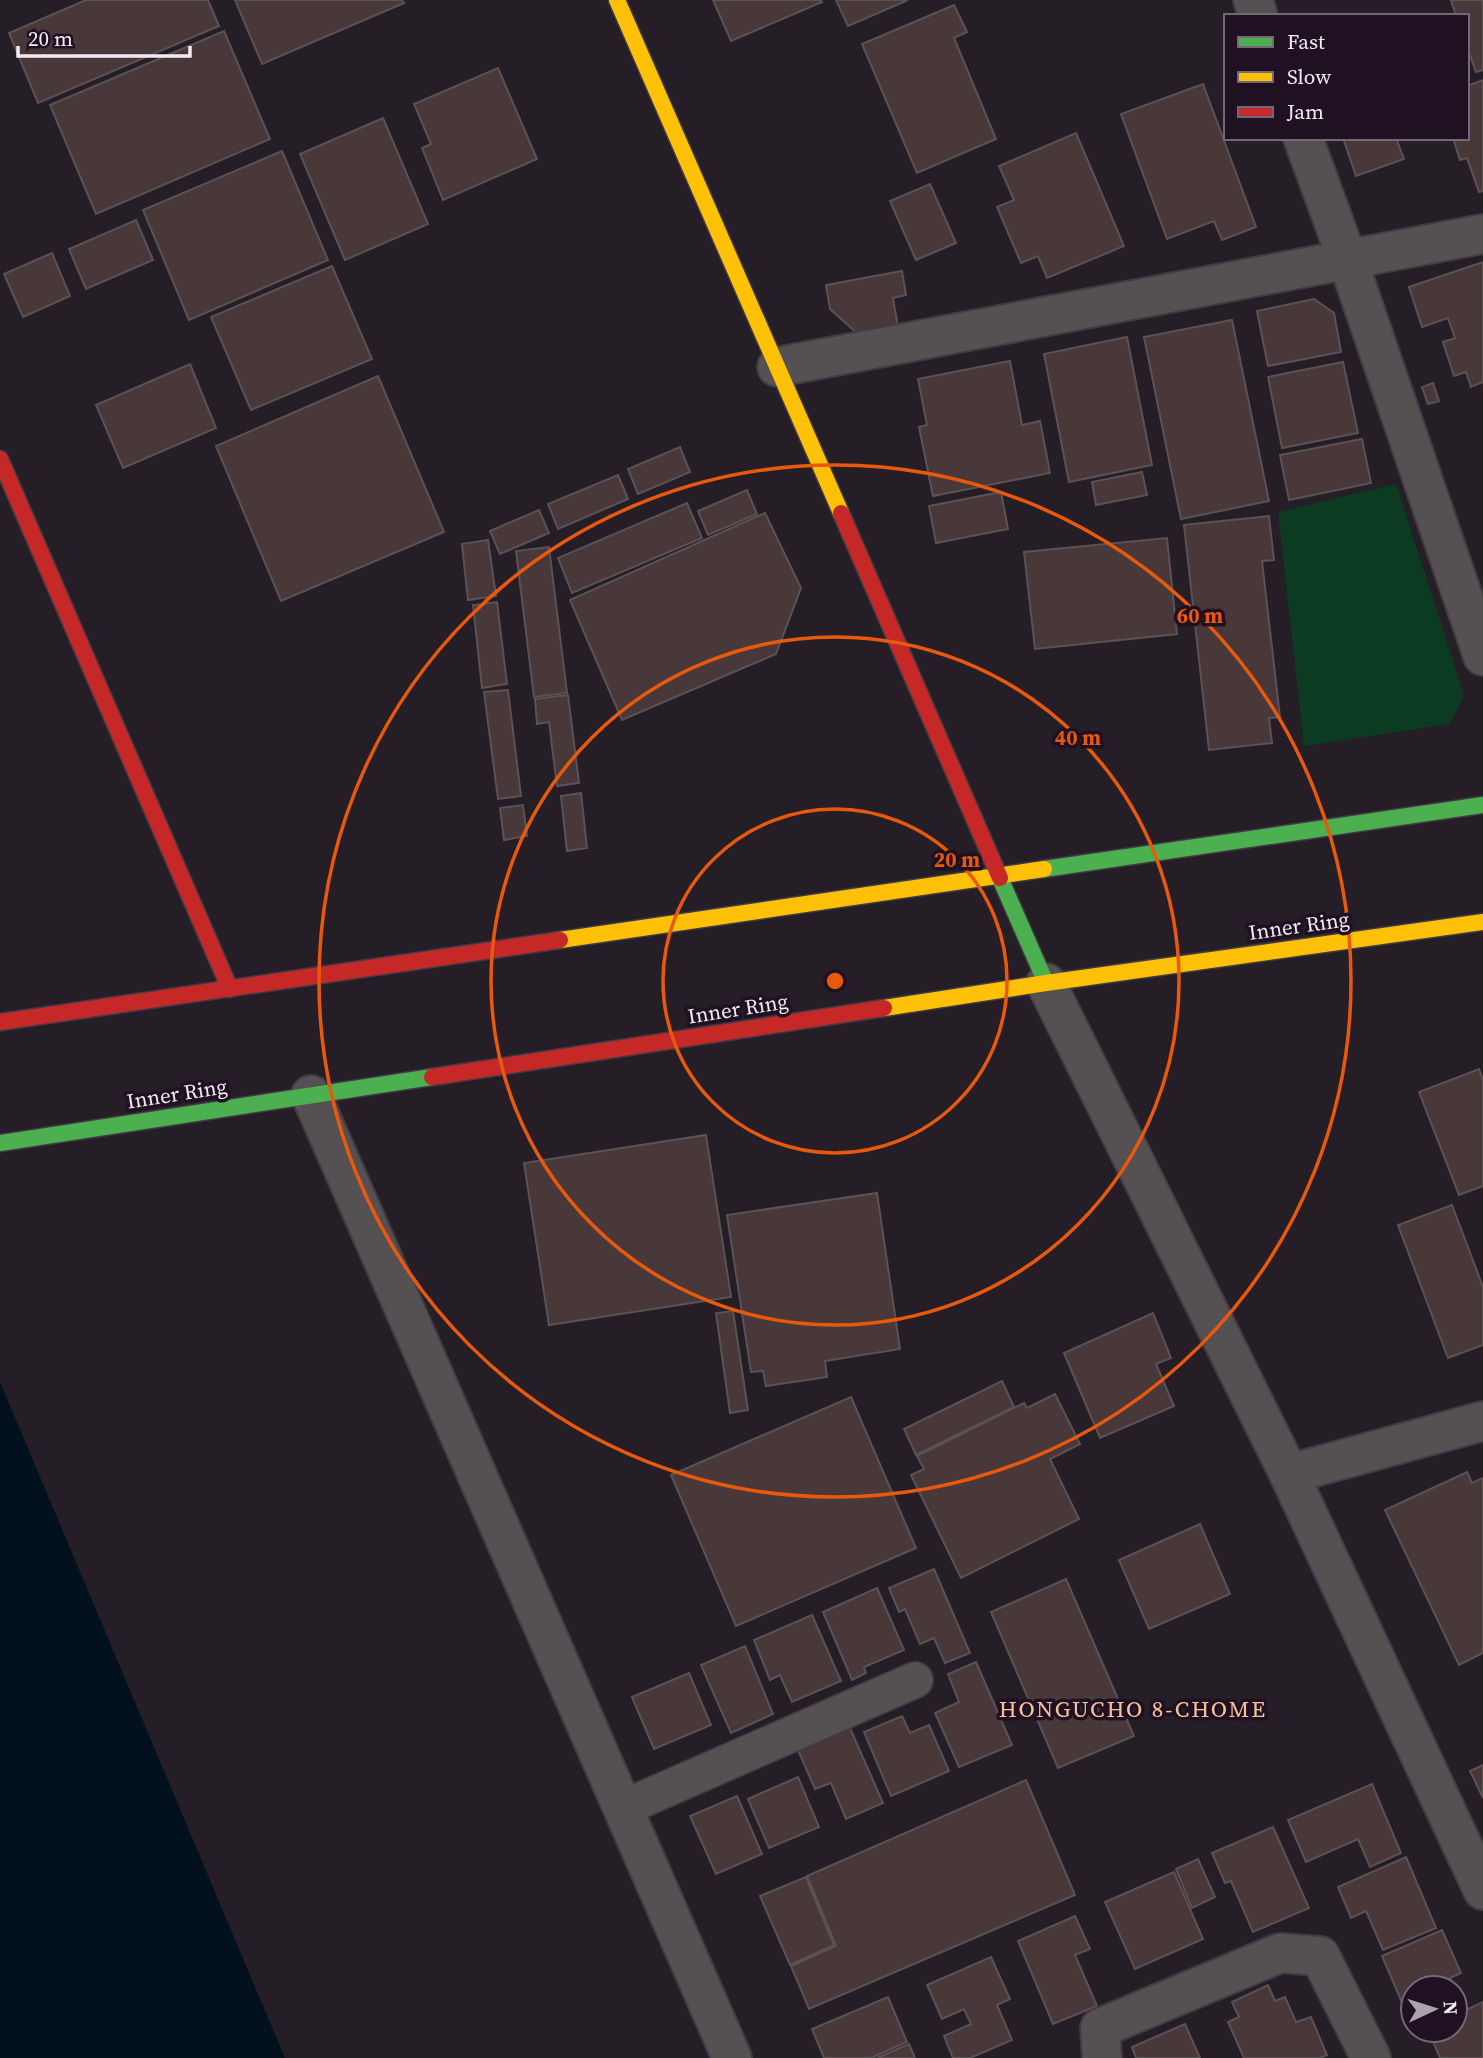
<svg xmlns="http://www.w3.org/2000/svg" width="1483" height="2058" font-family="'Source Serif 4',serif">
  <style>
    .green { fill: #0b3b21 }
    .water { fill: #03111e }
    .building { fill: #49383a; stroke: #5a5255; stroke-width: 2 }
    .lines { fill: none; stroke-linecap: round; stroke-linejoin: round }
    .lane-casing { stroke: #413b43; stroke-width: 38 }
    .street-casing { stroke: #413b43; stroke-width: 42 }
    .fast-casing { stroke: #413b43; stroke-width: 19 }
    .slow-casing { stroke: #413b43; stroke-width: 19 }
    .jam-casing { stroke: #413b43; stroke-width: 19 }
    .lane { stroke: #555052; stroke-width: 35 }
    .street { stroke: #555052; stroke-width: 38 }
    .fast { stroke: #4caf50; stroke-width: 16 }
    .slow { stroke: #ffc107; stroke-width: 16 }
    .jam { stroke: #c62828; stroke-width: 16 }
    .ring { fill: none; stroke: #e8590c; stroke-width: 3.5 }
    .labels { text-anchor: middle; stroke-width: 7; stroke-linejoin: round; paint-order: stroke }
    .street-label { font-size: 21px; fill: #f4eaf6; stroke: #1f1122 }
    .neighbourhood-label { font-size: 23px; letter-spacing: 2px; fill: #f7c29b; stroke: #1f1122 }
    .centre { fill: #e8590c; stroke: #1f1122; stroke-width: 3.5 }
    .ring-label { font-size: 21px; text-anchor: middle; font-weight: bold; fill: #e8590c; stroke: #1f1122; stroke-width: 7; stroke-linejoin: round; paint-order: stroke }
  </style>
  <rect width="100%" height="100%" fill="#251e27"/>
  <polygon class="green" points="1396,484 1464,695 1450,724 1304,746 1278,512"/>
  <polygon class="water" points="0,1382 285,2058 0,2058"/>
  <g class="building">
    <polygon points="86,0 208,0 219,26 38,103 9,33"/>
    <polygon points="235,0 402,0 404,3 262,64"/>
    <polygon points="713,0 821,0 822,2 731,41"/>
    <polygon points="836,0 908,0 848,26"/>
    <polygon points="1451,0 1483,0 1483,70 1476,72 1467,47 1467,16 1456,16"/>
    <polygon points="954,5 967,32 954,38 996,139 917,173 862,44"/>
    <polygon points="224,31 270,139 96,214 50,105"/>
    <polygon points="498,68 537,159 443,200 422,148 431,144 414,104"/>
    <polygon points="1483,80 1483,191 1479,192 1467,158 1460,160 1453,138 1467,138 1467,86"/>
    <polygon points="1203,84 1256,227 1222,240 1214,221 1167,239 1121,114"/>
    <polygon points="383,118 428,224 345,260 300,154"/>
    <polygon points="1076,133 1124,246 1047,278 1038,256 1021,263 997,207 1014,200 999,166"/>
    <polygon points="1343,138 1396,138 1404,159 1356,176"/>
    <polygon points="282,151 328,260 189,320 143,210"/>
    <polygon points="930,184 956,243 916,260 890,201"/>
    <polygon points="136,220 153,260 86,289 69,249"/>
    <polygon points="52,253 70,296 23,317 4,274"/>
    <polygon points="1483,262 1483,382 1471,387 1466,372 1454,376 1443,342 1455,338 1448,318 1422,327 1409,287"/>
    <polygon points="332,266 372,359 251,410 211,317"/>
    <polygon points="902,271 906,295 893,298 898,327 859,335 830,309 826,285"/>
    <polygon points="1314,299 1334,313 1341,352 1268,366 1257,311"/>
    <polygon points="1232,320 1269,501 1181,519 1144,337"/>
    <polygon points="1127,337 1152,465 1069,482 1044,354"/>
    <polygon points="1010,361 1022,425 1040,421 1050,473 933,496 919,427 927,425 918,379"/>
    <polygon points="1343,362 1358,433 1282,448 1268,377"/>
    <polygon points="190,364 216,428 123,468 96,405"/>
    <polygon points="378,376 444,532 281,601 216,446"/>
    <polygon points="1433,383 1439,401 1428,404 1422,387"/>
    <polygon points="1362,439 1371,483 1289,500 1280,455"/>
    <polygon points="680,447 690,472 638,494 628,469"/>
    <polygon points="1142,472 1147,495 1096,505 1092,482"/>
    <polygon points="618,475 628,499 558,529 548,504"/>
    <polygon points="747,490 757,514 708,535 698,511"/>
    <polygon points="1001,492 1008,529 936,543 929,506"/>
    <polygon points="687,503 702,538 572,593 558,558"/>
    <polygon points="539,510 549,533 500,554 490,531"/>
    <polygon points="765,513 801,588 776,654 622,720 570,600"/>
    <polygon points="1269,516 1274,560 1262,561 1280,717 1269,718 1272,743 1209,750 1184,525"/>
    <polygon points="1167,538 1177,634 1035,649 1024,552"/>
    <polygon points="488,540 496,596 468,600 462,544"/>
    <polygon points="549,547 567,693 534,697 516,551"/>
    <polygon points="497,602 507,684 482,688 473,605"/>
    <polygon points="508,690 521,796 498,799 484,692"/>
    <polygon points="568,695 579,783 557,786 549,722 537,724 535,699"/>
    <polygon points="581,793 587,848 567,851 561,796"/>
    <polygon points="523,805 527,836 504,840 500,808"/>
    <polygon points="1479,1069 1483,1080 1483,1186 1459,1195 1419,1092"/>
    <polygon points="706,1135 731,1297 549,1325 524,1163"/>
    <polygon points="877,1193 900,1349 825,1361 827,1377 766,1386 763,1371 751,1372 727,1215"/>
    <polygon points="1452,1205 1483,1287 1483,1345 1448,1358 1398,1225"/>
    <polygon points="733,1311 748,1410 730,1413 716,1313"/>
    <polygon points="1153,1313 1171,1358 1156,1364 1174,1406 1100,1438 1064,1353"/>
    <polygon points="1002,1381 1014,1407 916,1455 904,1429"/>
    <polygon points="1055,1394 1080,1444 1050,1459 1079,1519 961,1578 911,1475 924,1469 917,1456 1024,1403 1027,1408"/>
    <polygon points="851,1397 916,1548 736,1626 671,1475"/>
    <polygon points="1467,1472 1472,1483 1483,1478 1483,1653 1459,1665 1385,1510"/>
    <polygon points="1200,1524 1230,1594 1149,1629 1119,1560"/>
    <polygon points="934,1569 970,1653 945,1663 934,1638 920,1644 905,1609 899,1612 889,1588"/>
    <polygon points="1066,1579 1134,1736 1058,1768 991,1612"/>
    <polygon points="877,1588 904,1650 864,1667 866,1673 852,1680 823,1612"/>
    <polygon points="812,1615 841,1681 792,1702 780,1675 770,1680 754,1640"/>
    <polygon points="745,1646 773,1714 731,1733 701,1665"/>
    <polygon points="976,1662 1012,1745 959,1767 935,1713 959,1702 948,1674"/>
    <polygon points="689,1673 711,1725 654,1749 632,1697"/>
    <polygon points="902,1716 910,1733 929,1725 949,1771 891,1796 864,1732"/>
    <polygon points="850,1728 883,1803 846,1819 831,1783 815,1789 798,1750"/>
    <polygon points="1483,1765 1483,1798 1470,1771"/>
    <polygon points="798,1777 819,1827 769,1848 748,1799"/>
    <polygon points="1026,1780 1075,1895 809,2009 791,1966 836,1946 807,1876"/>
    <polygon points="1372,1784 1401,1853 1370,1867 1358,1839 1306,1862 1288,1820"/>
    <polygon points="737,1796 762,1854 716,1874 690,1816"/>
    <polygon points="1273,1827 1309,1908 1253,1932 1231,1881 1225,1883 1212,1853"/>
    <polygon points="1406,1857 1436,1928 1383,1950 1366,1911 1351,1918 1338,1887"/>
    <polygon points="1198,1859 1215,1897 1192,1908 1176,1869"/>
    <polygon points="1174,1872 1203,1939 1135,1969 1105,1902"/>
    <polygon points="806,1877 834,1945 790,1965 760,1896"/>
    <polygon points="1075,1916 1090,1949 1075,1955 1097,2006 1053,2024 1018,1941"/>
    <polygon points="1442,1930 1461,1973 1450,1978 1455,1988 1413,1988 1413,2028 1382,1956"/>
    <polygon points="991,1957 1010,1999 997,2005 1012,2040 970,2058 953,2058 944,2036 971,2024 964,2009 942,2019 927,1985"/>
    <polygon points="1268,1985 1275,2001 1285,1997 1296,2022 1311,2017 1327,2055 1320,2058 1244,2058 1228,2022 1239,2017 1232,2002"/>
    <polygon points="888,1997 907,2042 871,2058 824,2058 812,2029"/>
    <polygon points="1483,2002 1483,2058 1440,2058 1428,2030 1455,2030 1455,2015"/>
    <polygon points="1185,2024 1200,2058 1136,2058 1132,2047"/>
    <polygon points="909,2044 915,2058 877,2058"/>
  </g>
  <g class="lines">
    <g class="lane-casing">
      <polyline id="lane" points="623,1808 915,1680"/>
    </g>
    <g class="street-casing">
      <g id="street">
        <polyline points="1253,0 1258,16"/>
        <polyline points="1303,138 1348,261 1483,656"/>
        <polyline points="777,367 1483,234"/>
        <polyline points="1046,983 1289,1474 1483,1890"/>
        <polyline points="311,1095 732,2058"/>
        <polyline points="1289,1474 1483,1421"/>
        <polyline points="1102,2058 1100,2028 1280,1953 1320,1956 1371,2058"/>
      </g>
    </g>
    <g class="fast-casing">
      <g id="fast">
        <polyline points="1044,869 1483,805"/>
        <polyline points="1000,878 1046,983"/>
        <polyline points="0,1143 432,1077"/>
      </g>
    </g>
    <g class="slow-casing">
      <g id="slow">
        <polyline points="617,0 841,513"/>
        <polyline points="560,940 1044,869"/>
        <polyline points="884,1008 1046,983 1483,922"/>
      </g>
    </g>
    <g class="jam-casing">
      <g id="jam">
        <polyline points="0,459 230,989"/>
        <polyline points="841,513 1000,878"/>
        <polyline points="0,1022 560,940"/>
        <polyline points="432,1077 884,1008"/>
      </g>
    </g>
    <use href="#lane" class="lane"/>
    <use href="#street" class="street"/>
    <use href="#fast" class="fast"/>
    <use href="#slow" class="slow"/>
    <use href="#jam" class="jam"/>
  </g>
  <g class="ring">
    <circle cx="835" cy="981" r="172"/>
    <circle cx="835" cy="981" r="344"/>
    <circle cx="835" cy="981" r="516"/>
  </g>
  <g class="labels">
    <g class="street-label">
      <text transform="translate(1299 926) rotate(-8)" y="7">Inner Ring</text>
      <text transform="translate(738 1009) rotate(-9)" y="7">Inner Ring</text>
      <text transform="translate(177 1094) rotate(-9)" y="7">Inner Ring</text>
    </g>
    <g class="neighbourhood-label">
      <text x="1133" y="1717">HONGUCHO 8-CHOME</text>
    </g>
  </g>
  <circle cx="835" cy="981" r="10" class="centre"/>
  <g class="ring-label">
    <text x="1200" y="623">60 m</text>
    <text x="1078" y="745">40 m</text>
    <text x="957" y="867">20 m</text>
  </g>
  <rect x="1224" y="14" width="245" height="126" fill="#1f1122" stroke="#746877" stroke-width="2"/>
  <rect x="1238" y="37" width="35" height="10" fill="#4caf50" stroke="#746877" stroke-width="2"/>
  <text x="1287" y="49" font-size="21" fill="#f4eaf6">Fast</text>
  <rect x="1238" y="72" width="35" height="10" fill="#ffc107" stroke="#746877" stroke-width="2"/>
  <text x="1287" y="84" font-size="21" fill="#f4eaf6">Slow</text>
  <rect x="1238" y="107" width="35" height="10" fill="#c62828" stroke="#746877" stroke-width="2"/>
  <text x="1287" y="119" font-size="21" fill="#f4eaf6">Jam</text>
  <g transform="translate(1434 2009) rotate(86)"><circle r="33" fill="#1f1122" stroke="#746877" stroke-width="2"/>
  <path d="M0-5L12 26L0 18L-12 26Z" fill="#aca3ae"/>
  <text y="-10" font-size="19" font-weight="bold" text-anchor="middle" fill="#f4eaf6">N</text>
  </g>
  <path d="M18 46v10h172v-10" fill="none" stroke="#f4eaf6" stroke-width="3.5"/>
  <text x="28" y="46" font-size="21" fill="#f4eaf6" stroke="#1f1122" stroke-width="5" paint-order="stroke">20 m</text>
</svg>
